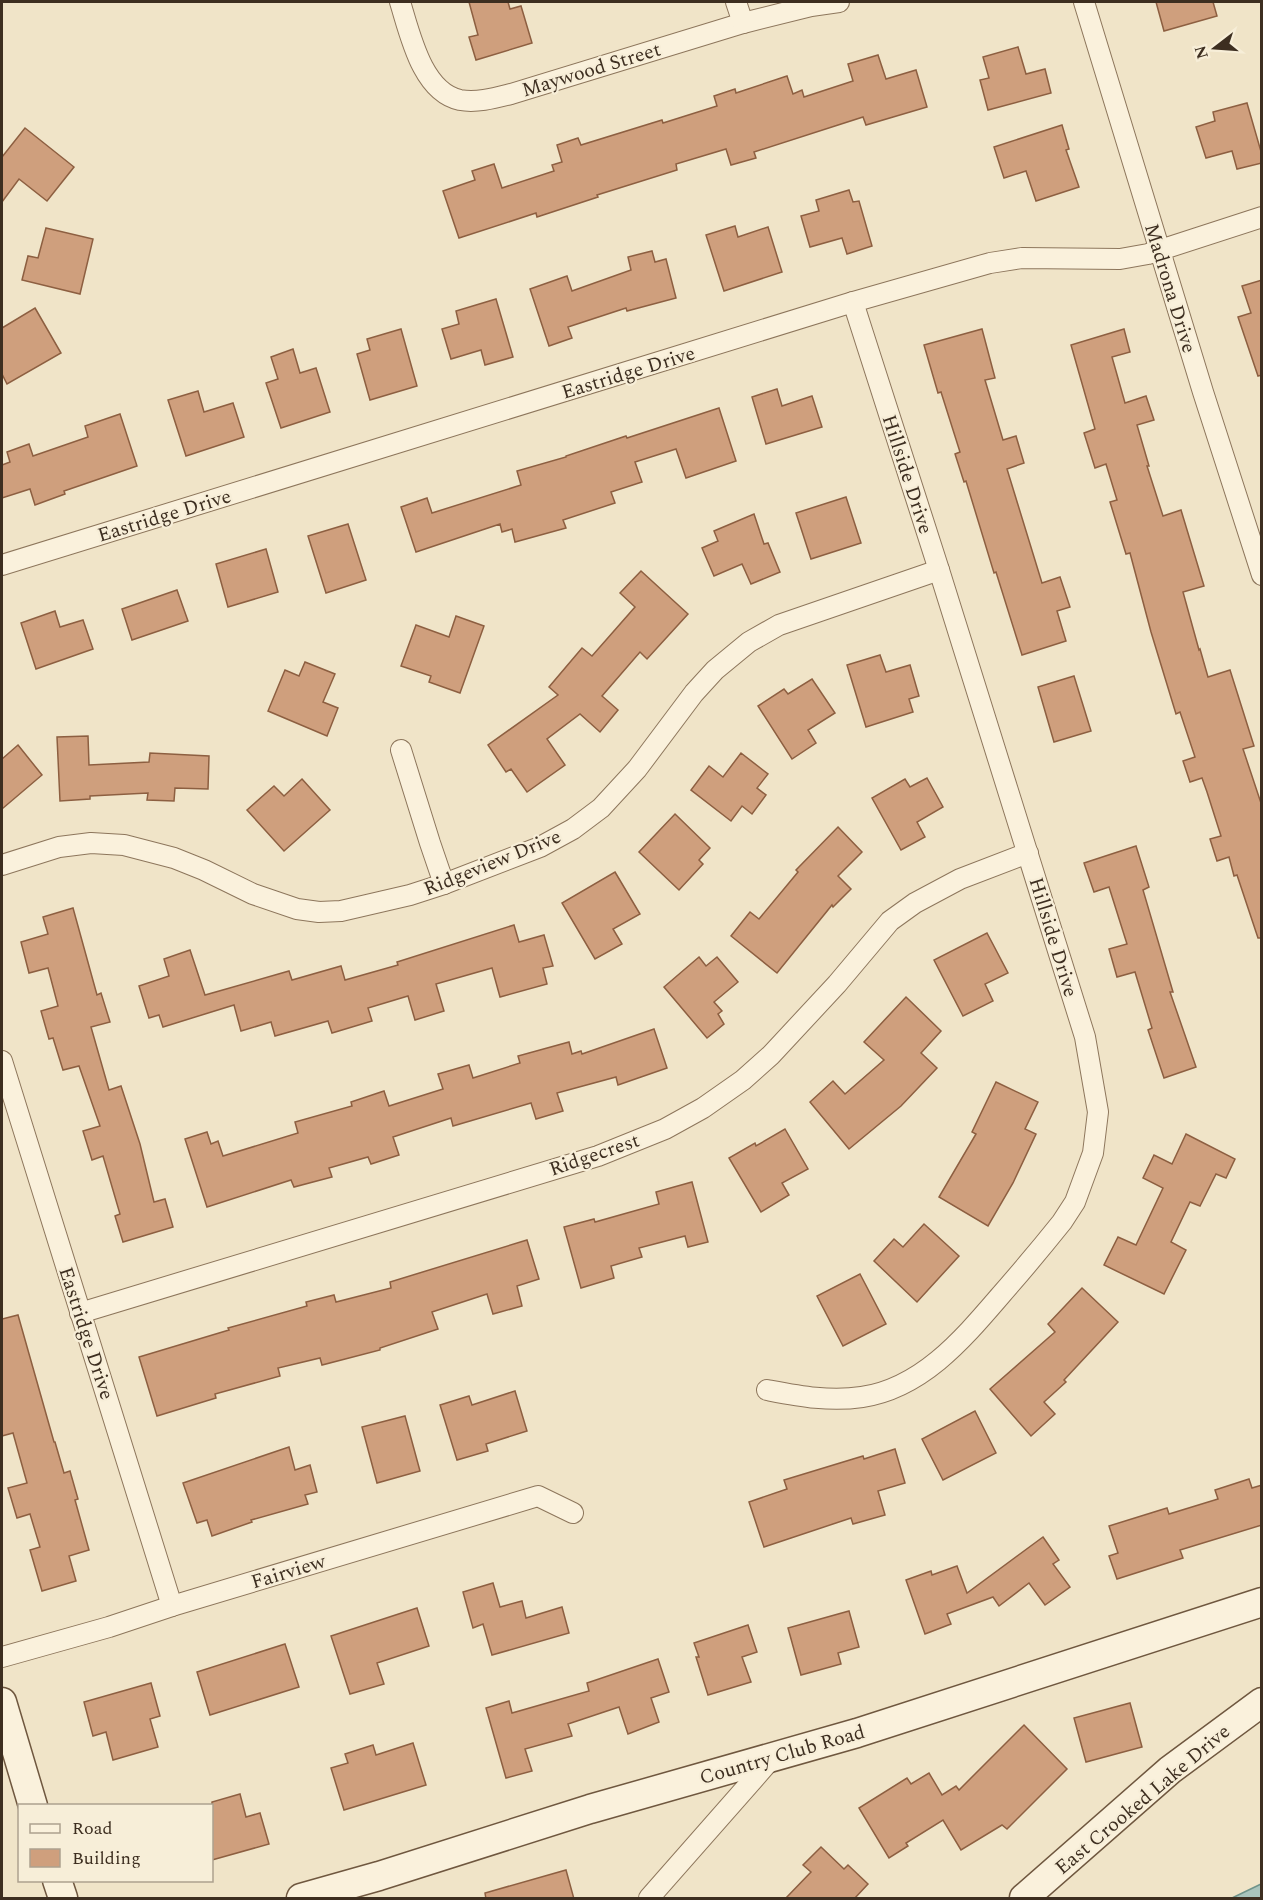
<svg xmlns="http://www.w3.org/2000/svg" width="1263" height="1900" font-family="Spectral,serif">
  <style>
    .water { fill: #a9c4bc; stroke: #6f938a; stroke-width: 1.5 }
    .building { fill: #cf9f7d; stroke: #8d5f41; stroke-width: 1.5 }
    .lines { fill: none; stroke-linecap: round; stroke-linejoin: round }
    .street-casing { stroke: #8d765c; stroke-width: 22 }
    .secondary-casing { stroke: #6f573f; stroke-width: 31 }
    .street { stroke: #faf1dc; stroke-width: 20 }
    .secondary { stroke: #faf1dc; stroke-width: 28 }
    .labels { text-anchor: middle; stroke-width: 4.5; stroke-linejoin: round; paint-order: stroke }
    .street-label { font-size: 20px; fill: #3d2e20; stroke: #f7eed8 }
  </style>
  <rect width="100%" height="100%" fill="#f0e4c8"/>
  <polygon class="water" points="1261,1884 1261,1898 1232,1898"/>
  <g class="building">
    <polygon points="469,2 508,2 510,9 521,6 532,43 476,60 469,37 478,35"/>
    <polygon points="1156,2 1213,2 1217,16 1164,31"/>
    <polygon points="1018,47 1026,74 1045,69 1051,93 988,110 980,80 989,78 983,57"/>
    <polygon points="878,55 886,79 916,70 927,107 866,125 863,117 754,152 756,158 731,165 726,149 676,164 677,170 597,195 598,197 537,217 536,213 459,238 443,191 475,180 472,171 494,164 502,188 554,171 552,165 562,162 557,145 578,138 581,145 662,120 663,123 717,106 714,96 735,89 736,93 787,76 793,94 802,90 804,97 853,81 848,64"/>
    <polygon points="1247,103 1262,155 1262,163 1237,169 1232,151 1206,158 1196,127 1215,121 1213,112"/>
    <polygon points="1062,125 1069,149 1066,150 1079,187 1036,201 1026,171 1004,178 994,147"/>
    <polygon points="25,128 74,167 47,201 19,179 2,202 2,157"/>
    <polygon points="849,190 853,202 859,201 872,246 847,254 842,238 810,247 801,216 819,211 816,200"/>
    <polygon points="735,226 738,237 768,227 782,272 724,291 706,235"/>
    <polygon points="46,228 93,239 80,294 22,280 28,256 38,258"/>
    <polygon points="652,251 655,262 666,259 676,298 627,311 626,308 568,327 572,338 549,346 530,289 567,276 572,291 631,270 628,257"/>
    <polygon points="1262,280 1262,375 1258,376 1238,317 1251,313 1242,286"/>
    <polygon points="496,299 513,357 485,365 481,350 451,359 442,329 459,324 456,311"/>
    <polygon points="35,308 61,353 7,384 2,374 2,328"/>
    <polygon points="401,329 417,386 370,400 357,354 370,350 367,339"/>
    <polygon points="982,329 995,378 985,380 1003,440 1016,436 1024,463 1007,469 1042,583 1060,577 1070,607 1057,611 1066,641 1022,655 996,572 994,573 966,481 964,482 955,454 960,452 941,392 938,393 924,345"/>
    <polygon points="1124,329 1130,352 1112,357 1125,403 1146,396 1154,420 1137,425 1149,466 1147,466 1163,516 1181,510 1204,586 1183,592 1199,650 1200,649 1208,677 1230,670 1254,746 1243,749 1262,806 1262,938 1258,938 1237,875 1234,876 1229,857 1217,861 1210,839 1221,836 1207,792 1202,778 1190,782 1183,761 1195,757 1180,712 1176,714 1151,632 1130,553 1126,554 1110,502 1117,500 1106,464 1095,468 1084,433 1095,429 1071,345"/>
    <polygon points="293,349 300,373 316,368 330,412 281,428 266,383 278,379 271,357"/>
    <polygon points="777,389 782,406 812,396 822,427 766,444 752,397"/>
    <polygon points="198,391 204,412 233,403 244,437 186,456 168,400"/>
    <polygon points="719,408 736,461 686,478 676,449 635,462 642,482 611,492 615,503 563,520 566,528 515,542 512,529 502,532 500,524 416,552 401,507 427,498 432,513 521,485 517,471 566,457 566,456 626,436 627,438"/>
    <polygon points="120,414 137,466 64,491 65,494 35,505 30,489 2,498 2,465 10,462 7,452 29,444 33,456 88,437 85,426"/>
    <polygon points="846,497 861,543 811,559 796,513"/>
    <polygon points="754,514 764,544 768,543 780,572 751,584 742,564 714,576 702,548 718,541 714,531"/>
    <polygon points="348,524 366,580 326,593 308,536"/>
    <polygon points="266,549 278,592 228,607 216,564"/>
    <polygon points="641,571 688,614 647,659 640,652 602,696 618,710 600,732 580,714 547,739 565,765 527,792 511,769 506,772 488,745 558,695 549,687 582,648 592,656 635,607 620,593"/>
    <polygon points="177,590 188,621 132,640 122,609"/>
    <polygon points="55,611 60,627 83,620 93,649 36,669 21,623"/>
    <polygon points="456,616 484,626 460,693 429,682 431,676 401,666 416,625 449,637"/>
    <polygon points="880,655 886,672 910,665 919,696 909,699 913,712 866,727 847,665"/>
    <polygon points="305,662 335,674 323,702 338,708 327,736 268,711 285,670 299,676"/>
    <polygon points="1074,676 1091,731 1054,742 1038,687"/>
    <polygon points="812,679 835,713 808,730 816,743 792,759 758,706 784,689 788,694"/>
    <polygon points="88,736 89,765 149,762 150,753 209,756 208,789 175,788 174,801 147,800 148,793 90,796 90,799 60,801 57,737"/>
    <polygon points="18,745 42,775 2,809 2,759"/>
    <polygon points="741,753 768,774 757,788 766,795 752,814 742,806 731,821 691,790 709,766 723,777"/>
    <polygon points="927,778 943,807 917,822 925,837 901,850 872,798 905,779 910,787"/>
    <polygon points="302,779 330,810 284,851 247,810 274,786 284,796"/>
    <polygon points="675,814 710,848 699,860 703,864 679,890 639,852"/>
    <polygon points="838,827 862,852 838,876 851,889 833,907 832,905 777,973 731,936 750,912 759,919 798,872 796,870"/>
    <polygon points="1136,846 1149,887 1143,890 1173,992 1170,992 1196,1067 1164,1078 1148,1030 1152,1028 1135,972 1117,977 1109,949 1127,944 1109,887 1094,892 1084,863"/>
    <polygon points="615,872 640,914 613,929 622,944 595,959 562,903"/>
    <polygon points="73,908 97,995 101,993 110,1022 91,1027 109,1090 121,1086 140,1144 154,1202 165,1199 173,1227 123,1242 115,1216 120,1214 103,1156 92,1160 83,1131 100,1126 79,1066 63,1070 53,1038 49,1039 41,1011 58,1006 48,968 29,973 21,942 48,934 43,917"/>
    <polygon points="514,925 519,942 544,935 553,966 543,968 547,984 500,997 492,968 436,984 444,1011 415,1020 408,996 368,1008 372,1021 332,1033 328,1021 275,1036 271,1022 241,1031 234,1005 163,1027 159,1015 149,1018 139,986 169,976 164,959 190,950 205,995 289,971 292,980 341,966 345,980 398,965 397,962"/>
    <polygon points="987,933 1008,973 985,984 993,1001 963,1016 934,960"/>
    <polygon points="699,957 706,966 717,957 738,982 714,1002 722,1011 718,1014 724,1024 707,1038 664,987"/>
    <polygon points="906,997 941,1031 921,1053 937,1068 901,1106 849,1149 810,1102 833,1081 845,1094 884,1060 864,1042"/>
    <polygon points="654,1029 667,1068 618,1085 616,1077 557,1093 563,1111 536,1119 531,1103 453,1126 451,1118 393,1137 399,1155 371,1164 368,1157 329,1168 332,1177 294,1187 291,1180 207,1207 185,1139 207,1132 211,1144 218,1141 223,1156 298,1133 295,1122 352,1106 351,1102 384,1091 389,1106 443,1089 438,1074 469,1065 473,1078 520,1063 518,1056 569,1042 572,1054 581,1051 582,1054"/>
    <polygon points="996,1082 1038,1102 1025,1129 1036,1134 1013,1183 988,1226 939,1197 976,1134 972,1132"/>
    <polygon points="785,1129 808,1169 782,1183 789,1195 761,1212 729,1158 755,1143 756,1146"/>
    <polygon points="1186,1134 1235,1159 1226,1178 1216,1174 1200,1206 1190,1202 1171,1242 1186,1250 1164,1294 1104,1265 1118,1237 1136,1245 1163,1188 1143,1178 1154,1155 1172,1164"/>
    <polygon points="692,1182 708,1242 688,1247 685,1236 639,1248 642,1257 611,1266 614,1278 581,1288 564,1227 594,1219 595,1222 659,1204 656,1192"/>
    <polygon points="924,1224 959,1256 917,1302 874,1261 894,1239 903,1247"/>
    <polygon points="527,1240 539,1279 517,1286 522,1306 493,1314 487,1294 432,1312 438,1329 380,1348 380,1350 322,1365 320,1358 278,1368 280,1376 215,1394 216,1398 157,1416 139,1357 229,1330 228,1328 307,1306 306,1302 334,1295 336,1302 391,1288 390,1282"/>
    <polygon points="860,1274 886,1324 843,1346 817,1296"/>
    <polygon points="1082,1288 1118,1322 1064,1380 1066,1382 1044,1402 1055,1414 1031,1436 990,1389 1055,1332 1048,1324"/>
    <polygon points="18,1315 54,1442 55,1442 64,1473 70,1471 78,1499 75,1500 89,1550 69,1556 76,1581 42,1591 30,1550 40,1547 30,1514 17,1518 8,1488 27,1483 13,1433 2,1436 2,1319"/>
    <polygon points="515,1391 527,1431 486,1444 488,1451 457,1460 440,1405 469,1396 472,1405"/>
    <polygon points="975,1411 996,1453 943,1480 922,1439"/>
    <polygon points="405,1416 420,1471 377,1483 362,1427"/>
    <polygon points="289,1447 295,1470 310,1465 317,1492 305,1495 308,1504 251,1520 252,1522 212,1536 207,1520 197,1523 183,1483"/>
    <polygon points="895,1449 905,1483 878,1491 885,1515 853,1524 851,1518 764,1547 749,1502 787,1489 784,1480 863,1456 864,1459"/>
    <polygon points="1249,1479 1252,1488 1262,1485 1262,1525 1180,1550 1183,1558 1117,1579 1109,1556 1118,1553 1109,1526 1167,1508 1169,1514 1218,1499 1215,1490"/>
    <polygon points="1043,1537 1059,1560 1053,1564 1070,1587 1045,1605 1029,1583 999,1606 993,1597 947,1614 951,1624 925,1634 906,1580 931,1571 932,1575 957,1566 967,1593"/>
    <polygon points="493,1583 500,1607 522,1601 526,1618 562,1607 569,1633 492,1655 483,1624 473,1628 463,1592"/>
    <polygon points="417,1608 429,1646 377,1663 384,1684 350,1694 331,1636"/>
    <polygon points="849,1611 859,1647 838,1653 841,1664 801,1675 788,1628"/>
    <polygon points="748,1625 757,1652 742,1657 751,1682 708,1695 696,1657 699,1657 694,1643"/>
    <polygon points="285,1644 299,1687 210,1715 197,1672"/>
    <polygon points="658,1659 669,1692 651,1698 659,1722 628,1734 619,1707 568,1724 572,1736 525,1749 532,1771 506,1778 486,1708 509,1701 512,1713 589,1691 587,1683"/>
    <polygon points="151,1683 160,1716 150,1719 158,1747 113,1760 106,1732 93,1736 84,1702"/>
    <polygon points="1130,1703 1142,1747 1086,1762 1074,1718"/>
    <polygon points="1024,1725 1067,1769 1007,1829 1002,1825 961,1850 943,1820 906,1843 908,1846 889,1858 859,1808 907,1778 911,1784 929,1773 942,1795 956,1786 959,1790"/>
    <polygon points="413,1743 426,1785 344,1810 331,1768 348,1763 345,1754 373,1745 376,1755"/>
    <polygon points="240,1794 246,1817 260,1813 269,1844 212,1860 212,1802"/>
    <polygon points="821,1847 844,1869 848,1865 868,1884 854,1899 785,1899 811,1872 803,1865"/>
    <polygon points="566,1870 574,1899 486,1899 485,1893"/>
  </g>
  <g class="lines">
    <g class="street-casing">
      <g id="street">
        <path d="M400 2C410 34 422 92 460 100 477 103 495 98 511 94L743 23 811 6 839 2"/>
        <polyline points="736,2 743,23"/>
        <polyline points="1084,2 1203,392 1262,575"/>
        <polyline points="2,565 853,302 990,263 1022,258 1120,259 1148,254 1262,217"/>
        <polyline points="401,750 430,843 444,884"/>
        <polyline points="2,865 59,847 91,843 124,845 174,858 204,870 253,894 297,909 319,912 341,911 410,895 444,884 540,847 573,829 601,808 637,769 694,693 715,670 749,642 779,625 939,570"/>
        <polyline points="2,1061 172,1606"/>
        <polyline points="80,1313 598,1156 665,1129 703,1108 743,1080 771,1055 837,984 890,921 915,903 960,879 1028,853"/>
        <path d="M767 1390C799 1396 829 1402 862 1397 922 1388 963 1339 1000 1296 1021 1272 1042 1247 1062 1222L1075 1202 1093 1153 1098 1112 1085 1037 939 570 853 302"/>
        <polyline points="2,1657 109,1627 172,1606 538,1496 573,1513"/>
        <polyline points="649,1898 773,1757"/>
      </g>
    </g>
    <g class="secondary-casing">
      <g id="secondary">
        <polyline points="2,1702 33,1806"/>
        <polyline points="57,1880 63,1898"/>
        <polyline points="301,1898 379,1876 590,1809 857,1733 1262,1602"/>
        <polyline points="1024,1898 1170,1770 1262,1702"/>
      </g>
    </g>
    <use href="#street" class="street"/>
    <use href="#secondary" class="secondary"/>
  </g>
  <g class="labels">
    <g class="street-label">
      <text transform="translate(591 69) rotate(-17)" y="7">Maywood Street</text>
      <text transform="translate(1171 288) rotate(73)" y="7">Madrona Drive</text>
      <text transform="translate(628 372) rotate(-17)" y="7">Eastridge Drive</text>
      <text transform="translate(908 474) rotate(72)" y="7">Hillside Drive</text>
      <text transform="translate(164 515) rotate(-17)" y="7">Eastridge Drive</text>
      <text transform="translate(492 862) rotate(-22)" y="7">Ridgeview Drive</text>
      <text transform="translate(1054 937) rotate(73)" y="7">Hillside Drive</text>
      <text transform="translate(594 1154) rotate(-19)" y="7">Ridgecrest</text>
      <text transform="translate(87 1333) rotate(72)" y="7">Eastridge Drive</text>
      <text transform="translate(288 1571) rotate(-17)" y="7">Fairview</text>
      <text transform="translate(782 1754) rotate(-16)" y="7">Country Club Road</text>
      <text transform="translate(1142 1799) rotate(-40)" y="7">East Crooked Lake Drive</text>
    </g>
  </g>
  <rect width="1263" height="1900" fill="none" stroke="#3d2e20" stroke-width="6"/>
  <rect x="18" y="1804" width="195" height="78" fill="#f7eed8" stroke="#ada18e" stroke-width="1.5"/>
  <rect x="30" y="1824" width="30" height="9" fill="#faf1dc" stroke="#ada18e" stroke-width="1.5"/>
  <text x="72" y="1834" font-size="18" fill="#3d2e20">Road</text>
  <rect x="30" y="1849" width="30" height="18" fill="#cf9f7d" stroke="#ada18e" stroke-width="1.5"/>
  <text x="72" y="1864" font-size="18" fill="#3d2e20">Building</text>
  <g transform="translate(1215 48) rotate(253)" stroke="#f7eed8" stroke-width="4.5" paint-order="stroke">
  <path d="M0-4.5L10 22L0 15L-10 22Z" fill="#3d2e20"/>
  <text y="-9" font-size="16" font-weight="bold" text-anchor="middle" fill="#3d2e20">N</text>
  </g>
</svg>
